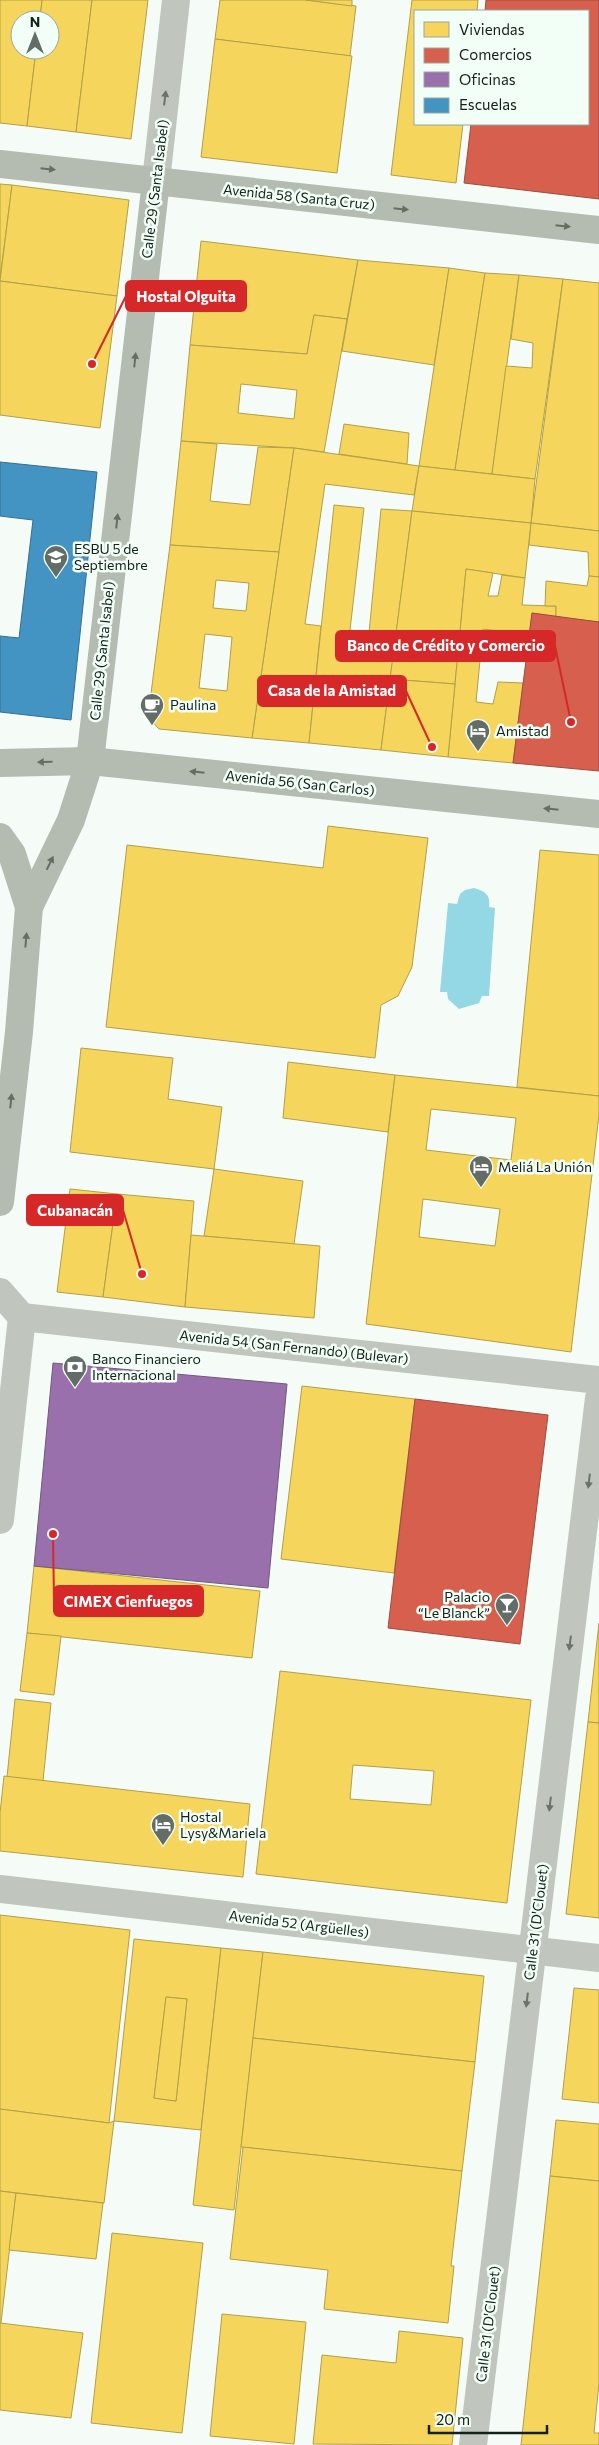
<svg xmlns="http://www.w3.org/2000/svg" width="599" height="2445" font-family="Commissioner,sans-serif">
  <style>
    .water { fill: #94d8e5 }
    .homes { fill: #f6d55c; stroke: #b29f48; fill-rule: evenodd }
    .shops { fill: #d6604d; stroke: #9c4d3e }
    .offices { fill: #9970ab; stroke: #715880 }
    .schools { fill: #4393c3; stroke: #357090 }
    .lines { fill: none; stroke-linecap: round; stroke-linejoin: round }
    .street { stroke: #c0c6bd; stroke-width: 28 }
    .secondary { stroke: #b4bbb1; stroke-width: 28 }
    .oneway { fill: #6a736c }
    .oneway2 { fill: #646e66 }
    .labels { text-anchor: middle; stroke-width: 5; stroke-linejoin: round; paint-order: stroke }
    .street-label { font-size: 14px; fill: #14201a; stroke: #f2fff7 }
    .poi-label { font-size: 14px; fill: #14201a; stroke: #f2fff7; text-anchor: start }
    .leader { fill: none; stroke: #d62828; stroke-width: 2 }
    .callout-dot { fill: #d62828; stroke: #f2fff7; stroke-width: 2 }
    .callout { fill: #d62828; stroke: #d62828; stroke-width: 2 }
    .callout-label { font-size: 15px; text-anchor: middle; font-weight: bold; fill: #fff }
  </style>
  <rect width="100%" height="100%" fill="#f5fcf8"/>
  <path class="water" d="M474 888C485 891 491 895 489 907L495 908 489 996H482L479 1003 459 1009 448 999 447 992H440L448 903 457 904 460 894 465 890Z"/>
  <g class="homes">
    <polygon points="0,0 42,0 40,20 20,20 20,50 36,50 27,126 0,123"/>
    <polygon points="42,0 92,0 76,132 27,126 36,50 50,50 50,20 40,20"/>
    <polygon points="92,0 148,0 131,139 76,132"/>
    <polygon points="220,0 306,0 356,6 350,56 215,39"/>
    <polygon points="306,0 352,0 352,6"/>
    <polygon points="412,0 478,0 477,11 415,11 415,124 463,124 456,183 391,175"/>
    <polygon points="215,39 352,56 337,173 201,157"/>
    <polygon points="0,184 12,185 0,279"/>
    <polygon points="12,185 129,200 117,296 0,281"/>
    <polygon points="201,241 358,260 347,319 314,315 307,354 190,345"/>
    <polygon points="358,260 449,268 434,365 342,351"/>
    <polygon points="449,268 485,273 455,470 419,466"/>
    <polygon points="485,273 519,275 492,474 455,470"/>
    <polygon points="519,275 563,279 535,479 492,474 506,366 532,368 533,343 511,339"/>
    <polygon points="563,279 599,283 599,531 531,523"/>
    <polygon points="0,281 117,296 100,428 0,415"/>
    <path d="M314 315 347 319 324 452 294 448 181 441 190 345 307 354ZM241 384 297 390 294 419 238 413Z"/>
    <polygon points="344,424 409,433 407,464 339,454"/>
    <polygon points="181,441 217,444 210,501 250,505 258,447 294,448 279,552 170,545"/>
    <polygon points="294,448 419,466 414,495 325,484 305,624 321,626 309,743 252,738"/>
    <polygon points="419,466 535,479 531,523 412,511"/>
    <polygon points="334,505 364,508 350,630 369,633 381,509 412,511 381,750 309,743"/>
    <polygon points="412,511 531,523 525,578 466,569 455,684 390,679"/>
    <polygon points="531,523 599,531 599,577 589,576 588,552 529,545"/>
    <path d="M170 545 279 552 252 738 159 729 148 717ZM216 580 249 583 246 611 213 608ZM205 634 232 637 227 691 199 688Z"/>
    <polygon points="466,569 493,573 488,596 498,596 502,575 525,578 522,605 556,606 556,617 532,613 529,635 483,629 476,702 493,704 498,682 523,683 513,763 448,757"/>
    <polygon points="589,576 599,577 599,622 556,617 556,606 545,606 546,581 587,586"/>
    <polygon points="390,679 455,684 448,757 381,750"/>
    <polygon points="328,826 428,838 412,967 398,996 381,1005 375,1058 106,1027 127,845 323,868"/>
    <polygon points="540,850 599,855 599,1096 517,1087"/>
    <polygon points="81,1048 173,1058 168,1099 222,1107 214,1169 70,1152"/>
    <polygon points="288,1062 395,1075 388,1132 283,1118"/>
    <path d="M395 1075 599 1096V1115L571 1352 366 1324ZM431 1109 516 1118 511 1160 426 1150ZM423 1199 500 1209 495 1246 419 1237Z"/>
    <polygon points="214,1169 303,1181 294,1244 204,1236"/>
    <polygon points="70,1189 117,1194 103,1297 57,1292"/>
    <polygon points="117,1194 194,1201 185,1307 103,1297"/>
    <polygon points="191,1235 320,1246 314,1318 185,1307"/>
    <polygon points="302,1386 415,1399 394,1573 281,1559"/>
    <polygon points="34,1566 260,1591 252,1658 27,1633"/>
    <polygon points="599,1623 599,1723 588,1722"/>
    <polygon points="27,1633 61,1636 54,1695 20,1691"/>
    <path d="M280 1671 531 1700 507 1903 256 1874ZM353 1765 434 1771 431 1805 350 1799Z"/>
    <polygon points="15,1699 51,1703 43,1781 7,1777"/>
    <polygon points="588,1722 599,1723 599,1918 566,1914"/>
    <polygon points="4,1776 250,1804 243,1877 0,1851 0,1813"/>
    <polygon points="0,1915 130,1930 109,2123 0,2109"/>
    <path d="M134 1939 221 1948 201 2130 114 2121ZM166 1997 187 1999 176 2101 154 2098Z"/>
    <polygon points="221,1948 263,1952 234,2210 193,2205"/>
    <polygon points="263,1952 484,1976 475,2062 253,2038"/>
    <polygon points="574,1988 599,1990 599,2103 562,2099"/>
    <polygon points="166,1997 187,1999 176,2101 154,2098"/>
    <polygon points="253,2038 475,2062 462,2171 241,2147"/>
    <polygon points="0,2109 109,2123 114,2121 104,2203 0,2191"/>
    <polygon points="556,2120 599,2124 599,2181 550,2176"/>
    <polygon points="243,2147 462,2171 451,2266 454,2266 448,2323 324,2309 328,2270 230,2259"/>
    <polygon points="550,2176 599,2181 599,2383 594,2433 599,2433 599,2445 521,2445"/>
    <polygon points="0,2191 16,2193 1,2323 0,2323"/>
    <polygon points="16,2193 103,2203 96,2259 9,2250"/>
    <polygon points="112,2233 203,2243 182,2433 91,2423"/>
    <polygon points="222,2314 306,2322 294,2444 210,2436"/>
    <polygon points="0,2323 83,2333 71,2418 0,2410"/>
    <polygon points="399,2331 463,2338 452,2445 313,2444 322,2355 396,2363"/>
  </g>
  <g class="shops">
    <polygon points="486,0 599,0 599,199 464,183 471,124 588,124 588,11 485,11"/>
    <polygon points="532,613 599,622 599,771 513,763"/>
    <polygon points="415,1399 548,1415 520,1644 388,1628"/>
  </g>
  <polygon class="offices" points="53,1363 287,1384 268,1588 34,1566"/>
  <polygon class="schools" points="0,462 97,472 71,720 0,712 0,636 19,638 33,520 0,516"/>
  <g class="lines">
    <g class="street">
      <polyline points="156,181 176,0"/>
      <polyline points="0,1292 22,1317 599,1380"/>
      <polyline points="0,1520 22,1317"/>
      <polyline points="0,1889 599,1958"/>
      <polyline points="473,2445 599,1398"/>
    </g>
    <g class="secondary">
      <polyline points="0,164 599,230"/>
      <polyline points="0,763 90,761 599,814"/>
      <polyline points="0,837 12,854 29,907"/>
      <polyline points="0,1202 19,1032 29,907 71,820 90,761 156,181"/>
    </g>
  </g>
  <defs><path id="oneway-solid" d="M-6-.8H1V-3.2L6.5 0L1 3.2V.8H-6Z" transform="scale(1.25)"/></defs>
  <g class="oneway">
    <use href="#oneway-solid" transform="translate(165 98) rotate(-83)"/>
    <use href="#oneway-solid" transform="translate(589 1481) rotate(97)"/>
    <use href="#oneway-solid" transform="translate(570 1643) rotate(97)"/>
    <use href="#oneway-solid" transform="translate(550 1804) rotate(97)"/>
    <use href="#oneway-solid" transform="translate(527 2000) rotate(97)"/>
  </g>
  <g class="oneway2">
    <use href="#oneway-solid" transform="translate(48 169) rotate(6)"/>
    <use href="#oneway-solid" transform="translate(401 209) rotate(6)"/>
    <use href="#oneway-solid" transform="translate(563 226) rotate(6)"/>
    <use href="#oneway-solid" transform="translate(135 360) rotate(-84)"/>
    <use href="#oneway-solid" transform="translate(117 521) rotate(-84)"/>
    <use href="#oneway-solid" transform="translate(45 762) rotate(179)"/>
    <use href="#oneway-solid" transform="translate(197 772) rotate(-174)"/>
    <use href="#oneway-solid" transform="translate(551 809) rotate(-174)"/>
    <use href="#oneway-solid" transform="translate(50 863) rotate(-64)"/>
    <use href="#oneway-solid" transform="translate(26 940) rotate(-85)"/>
    <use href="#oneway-solid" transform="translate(11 1101) rotate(-84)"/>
  </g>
  <defs>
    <g id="school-pin" transform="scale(1.25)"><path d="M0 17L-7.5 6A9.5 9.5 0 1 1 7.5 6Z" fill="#636d68" stroke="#f2fff7"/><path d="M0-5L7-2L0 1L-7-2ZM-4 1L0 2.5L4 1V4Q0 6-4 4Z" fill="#fff"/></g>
    <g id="cafe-pin" transform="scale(1.25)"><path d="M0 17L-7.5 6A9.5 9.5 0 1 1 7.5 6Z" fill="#636d68" stroke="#f2fff7"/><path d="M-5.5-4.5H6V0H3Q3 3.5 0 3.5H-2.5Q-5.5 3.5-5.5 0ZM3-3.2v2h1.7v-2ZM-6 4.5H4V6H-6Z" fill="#fff"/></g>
    <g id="hotel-pin" transform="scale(1.25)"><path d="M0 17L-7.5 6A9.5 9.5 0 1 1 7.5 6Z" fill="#636d68" stroke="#f2fff7"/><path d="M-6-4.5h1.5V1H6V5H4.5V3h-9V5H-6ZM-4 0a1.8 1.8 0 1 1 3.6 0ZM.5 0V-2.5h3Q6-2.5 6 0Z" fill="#fff"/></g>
    <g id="bank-pin" transform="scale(1.25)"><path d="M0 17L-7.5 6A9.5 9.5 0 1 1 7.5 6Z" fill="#636d68" stroke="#f2fff7"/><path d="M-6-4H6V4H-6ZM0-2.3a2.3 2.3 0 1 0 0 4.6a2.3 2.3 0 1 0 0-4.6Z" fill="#fff"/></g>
    <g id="bar-pin" transform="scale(1.25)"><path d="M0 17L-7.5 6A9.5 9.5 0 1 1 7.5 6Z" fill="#636d68" stroke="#f2fff7"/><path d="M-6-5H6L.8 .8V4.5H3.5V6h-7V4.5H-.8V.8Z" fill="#fff"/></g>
  </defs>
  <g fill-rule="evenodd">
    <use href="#school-pin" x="56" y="557"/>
    <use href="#cafe-pin" x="152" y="705"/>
    <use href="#hotel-pin" x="478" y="731"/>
    <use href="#hotel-pin" x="481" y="1167"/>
    <use href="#bank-pin" x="75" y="1367"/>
    <use href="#bar-pin" x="507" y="1605"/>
    <use href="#hotel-pin" x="163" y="1825"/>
  </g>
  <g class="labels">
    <g class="street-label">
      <text transform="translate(155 189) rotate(-83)" y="5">Calle 29 (Santa Isabel)</text>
      <text transform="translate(299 197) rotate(6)" y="5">Avenida 58 (Santa Cruz)</text>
      <text transform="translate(102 651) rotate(-84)" y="5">Calle 29 (Santa Isabel)</text>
      <text transform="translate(300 783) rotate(6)" y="5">Avenida 56 (San Carlos)</text>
      <text transform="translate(294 1347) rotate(6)" y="5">Avenida 54 (San Fernando) (Bulevar)</text>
      <text transform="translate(536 1922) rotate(-83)" y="5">Calle 31 (D'Clouet)</text>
      <text transform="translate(299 1924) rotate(7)" y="5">Avenida 52 (Argüelles)</text>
      <text transform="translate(488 2324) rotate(-83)" y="5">Calle 31 (D'Clouet)</text>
    </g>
    <g class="poi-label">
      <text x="74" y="554">ESBU 5 de<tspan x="74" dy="16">Septiembre</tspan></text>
      <text x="170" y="710">Paulina</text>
      <text x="496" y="736">Amistad</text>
      <text x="498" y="1172">Meliá La Unión</text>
      <text x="92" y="1364">Banco Financiero<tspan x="92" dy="16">Internacional</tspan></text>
      <text x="490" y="1602" text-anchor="end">Palacio<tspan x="490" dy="16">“Le Blanck”</tspan></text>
      <text x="180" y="1822">Hostal<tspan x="180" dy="16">Lysy&amp;Mariela</tspan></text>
    </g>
  </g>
  <path class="leader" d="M92 364L126 296M571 722L555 646M432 747L406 691M142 1274L123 1210M53 1534L54 1601"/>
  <g class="callout-dot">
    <circle cx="92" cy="364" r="5"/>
    <circle cx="571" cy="722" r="5"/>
    <circle cx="432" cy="747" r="5"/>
    <circle cx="142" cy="1274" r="5"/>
    <circle cx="53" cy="1534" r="5"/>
  </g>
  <g class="callout">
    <rect x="126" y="281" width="120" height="30" rx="5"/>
    <rect x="336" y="631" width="219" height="30" rx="5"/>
    <rect x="258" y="676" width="148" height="30" rx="5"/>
    <rect x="27" y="1195" width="96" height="30" rx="5"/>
    <rect x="54" y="1586" width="149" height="30" rx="5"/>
  </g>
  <g class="callout-label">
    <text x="186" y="302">Hostal Olguita</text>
    <text x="446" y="651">Banco de Crédito y Comercio</text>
    <text x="332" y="696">Casa de la Amistad</text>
    <text x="75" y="1216">Cubanacán</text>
    <text x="128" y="1607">CIMEX Cienfuegos</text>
  </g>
  <rect x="414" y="10" width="175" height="115" fill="#f2fff7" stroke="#99a69f"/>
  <rect x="424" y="22" width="25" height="15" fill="#f6d55c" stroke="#99a69f"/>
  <text x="459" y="35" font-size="15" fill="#14201a">Viviendas</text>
  <rect x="424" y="48" width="25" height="15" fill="#d6604d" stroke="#99a69f"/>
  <text x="459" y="60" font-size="15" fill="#14201a">Comercios</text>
  <rect x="424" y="72" width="25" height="15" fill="#9970ab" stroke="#99a69f"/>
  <text x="459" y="85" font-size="15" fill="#14201a">Oficinas</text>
  <rect x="424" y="98" width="25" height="15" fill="#4393c3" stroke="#99a69f"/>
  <text x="459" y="110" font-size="15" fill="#14201a">Escuelas</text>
  <g transform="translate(35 35)"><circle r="24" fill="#f2fff7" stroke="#99a69f"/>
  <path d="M0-4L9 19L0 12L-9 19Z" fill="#636d68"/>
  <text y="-8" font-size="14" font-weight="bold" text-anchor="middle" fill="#14201a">N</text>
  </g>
  <path d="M429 2425v8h118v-8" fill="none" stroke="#14201a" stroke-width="2.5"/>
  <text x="436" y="2425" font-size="15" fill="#14201a" stroke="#f2fff7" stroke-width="4" paint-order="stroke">20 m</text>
</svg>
